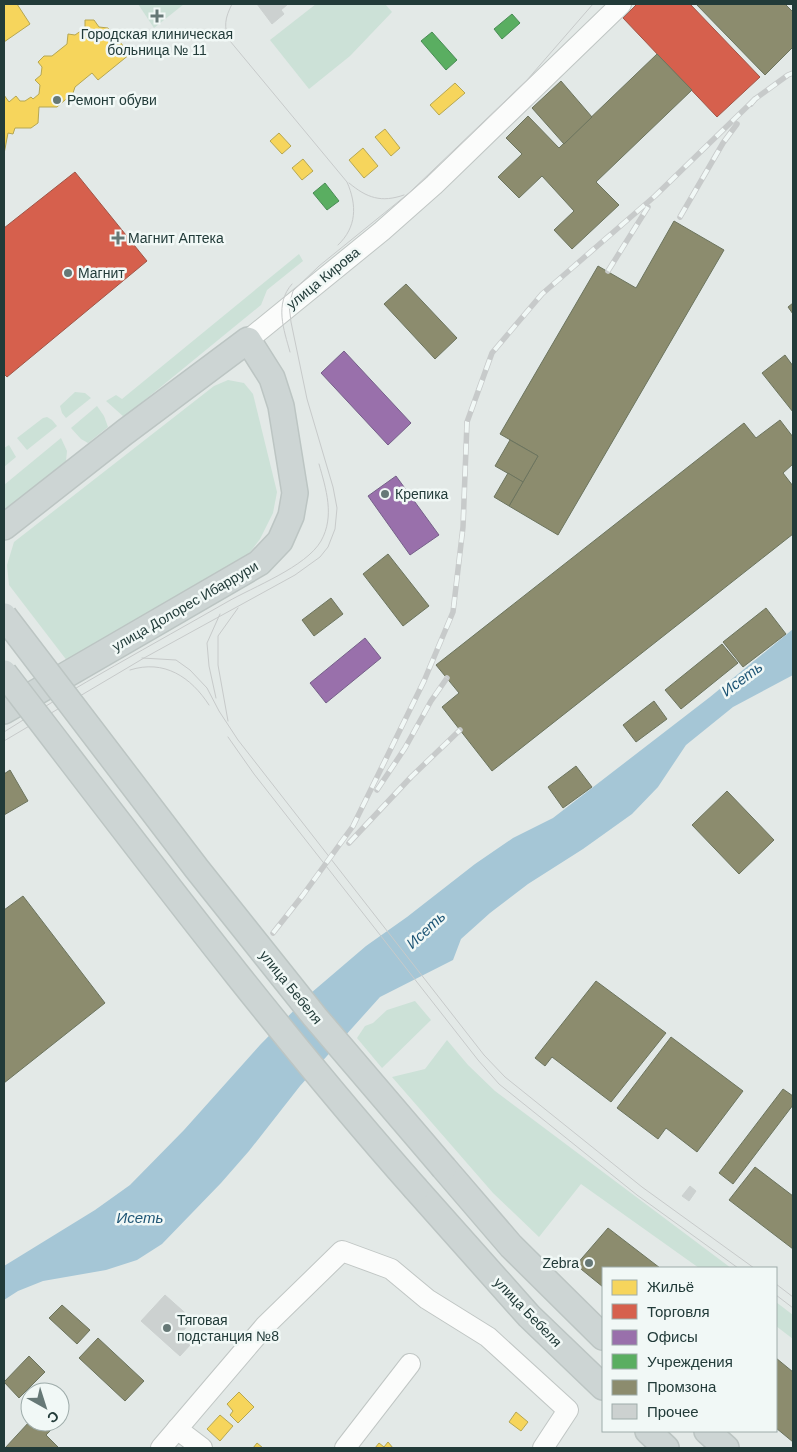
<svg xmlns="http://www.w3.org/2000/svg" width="797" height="1452" font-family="Arial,sans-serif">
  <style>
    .green { fill: #cce1d7 }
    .water { fill: #a5c6d6 }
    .homes { fill: #f6d55c; stroke: #b6a752 }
    .shops { fill: #d6604d; stroke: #a05547 }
    .offices { fill: #9970ab; stroke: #756089 }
    .public { fill: #5aae61; stroke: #498c55 }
    .industry { fill: #8c8c6e; stroke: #6c745e }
    .building { fill: #ccd1d0; stroke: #ccd1d0 }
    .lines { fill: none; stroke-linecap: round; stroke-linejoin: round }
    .minor-casing { stroke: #c0c6c4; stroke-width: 22 }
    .major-casing { stroke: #bcc5c3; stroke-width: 28 }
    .minor { stroke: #fbfcfb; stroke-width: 20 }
    .major { stroke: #cdd5d4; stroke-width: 25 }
    .tram { stroke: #c7caca; stroke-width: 1 }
    .rail-casing { stroke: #c7caca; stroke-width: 5.5 }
    .rail { stroke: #f1f8f6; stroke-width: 4; stroke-dasharray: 11; stroke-linecap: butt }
    .major-bridge-casing { stroke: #bcc5c3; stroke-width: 28; stroke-linecap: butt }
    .major-bridge { stroke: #cdd5d4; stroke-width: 25 }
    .poi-dot { fill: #667876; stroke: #f1f8f6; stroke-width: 2 }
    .labels { text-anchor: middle; stroke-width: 5; stroke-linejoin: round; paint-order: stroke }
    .poi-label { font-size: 14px; fill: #223b39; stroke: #f1f8f6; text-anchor: start }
    .street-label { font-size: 14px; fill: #223b39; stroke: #f1f8f6 }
    .water-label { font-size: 15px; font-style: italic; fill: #1e5575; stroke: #f1f8f6 }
  </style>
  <rect width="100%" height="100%" fill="#e3e9e7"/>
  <g class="green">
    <polygon points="138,4 184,4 154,28"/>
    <polygon points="316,4 385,4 392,12 350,56 309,89 270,40"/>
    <polygon points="299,254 303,261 267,290 261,305 124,417 106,401 116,395 122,399"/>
    <polygon points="228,380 244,383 253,394 277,492 273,513 260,539 245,559 68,662 9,585 7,565 14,542 214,386"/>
    <polygon points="75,392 85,393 91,398 66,418 62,413 60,406"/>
    <polygon points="97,406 104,416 108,427 88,443 81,439 71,428"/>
    <polygon points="47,417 52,420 57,426 27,450 17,438 43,418"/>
    <polygon points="61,438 67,451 66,461 4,511 4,485"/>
    <polygon points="9,445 16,457 4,467 4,448"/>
    <polygon points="415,1001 431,1020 382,1068 357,1038 365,1026 373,1023 387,1010"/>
    <polygon points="447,1040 468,1065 495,1091 731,1268 699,1268 581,1184 539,1237 493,1193 392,1077 425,1069"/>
    <polygon points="776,1302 793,1315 793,1339 776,1326"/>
  </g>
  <polygon class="water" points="793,629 793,675 733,707 686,745 658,787 632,814 583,849 528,884 490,913 461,939 453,960 380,997 300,1086 249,1151 221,1183 162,1244 137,1260 106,1270 43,1281 18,1291 4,1300 4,1266 95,1210 130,1185 184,1130 260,1045 311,993 366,946 407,917 475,864 513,838 553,818 710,697"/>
  <g class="homes">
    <polygon points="4,4 17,4 30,24 4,42"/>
    <polygon points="85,20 94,20 99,27 108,28 130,54 98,80 92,73 75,87 73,93 57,107 39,107 38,123 31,128 15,128 13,134 8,133 4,154 4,95 9,102 16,96 20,101 25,101 31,97 33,99 39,94 40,85 35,80 41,75 42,67 38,62 44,56 52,56 67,44 68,34 75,35 85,28"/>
    <polygon points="455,83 465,93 439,115 430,105"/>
    <polygon points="385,129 400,148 391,156 375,137"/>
    <polygon points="279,133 291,146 282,154 270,141"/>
    <polygon points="363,148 378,166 364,178 349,160"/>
    <polygon points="303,159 313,171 302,180 292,168"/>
    <polygon points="239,1392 254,1407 238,1423 230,1415 233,1411 227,1404"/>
    <polygon points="516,1412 528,1422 521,1431 509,1422"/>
    <polygon points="220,1415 233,1426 220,1441 207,1429"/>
    <polygon points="388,1442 393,1448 375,1448 379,1443 384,1447"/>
    <polygon points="257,1443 263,1448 253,1448"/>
  </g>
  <g class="shops">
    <polygon points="637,4 690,4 760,77 717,117 623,18"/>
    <polygon points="75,172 147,261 7,377 4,374 4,228"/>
  </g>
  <g class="offices">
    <polygon points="344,351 411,423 388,445 321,373"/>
    <polygon points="396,476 439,535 410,555 368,496"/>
    <polygon points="365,638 381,658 326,703 310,683"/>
  </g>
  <g class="public">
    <polygon points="512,14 520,23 502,39 494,29"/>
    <polygon points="432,32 457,60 446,70 421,41"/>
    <polygon points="325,183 339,201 327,210 313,193"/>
  </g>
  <g class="industry">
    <polygon points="696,4 785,4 793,12 793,47 765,75"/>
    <polygon points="657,54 692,90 596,182 619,205 572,249 554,230 574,211 542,176 519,198 498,177 522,154 506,138 528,116 559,148"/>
    <polygon points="561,81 592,117 564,144 532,108"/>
    <polygon points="674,221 724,250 558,535 509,506 538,456 500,434 598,266 636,288"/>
    <polygon points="406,284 457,338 435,359 384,304"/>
    <polygon points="793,303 793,314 788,307"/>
    <polygon points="785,355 793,366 793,412 762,373"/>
    <polygon points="780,420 793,437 793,464 783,473 793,486 793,534 492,771 442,707 459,693 436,665 744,423 756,438"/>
    <polygon points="510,440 538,456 523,482 495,466"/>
    <polygon points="508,473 523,482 509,506 494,497"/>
    <polygon points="388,554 429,606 403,626 363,574"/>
    <polygon points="331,598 343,614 314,636 302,620"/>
    <polygon points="766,608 786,634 743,667 723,642"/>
    <polygon points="722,644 738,663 681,709 665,690"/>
    <polygon points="654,701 667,719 636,742 623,725"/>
    <polygon points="576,766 592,787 563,808 548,787"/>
    <polygon points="10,770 28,801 4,815 4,774"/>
    <polygon points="727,791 774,840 739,874 692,825"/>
    <polygon points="23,896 105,1003 4,1083 4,910"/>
    <polygon points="596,981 666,1033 611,1102 552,1057 545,1066 535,1058"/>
    <polygon points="671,1037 743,1091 697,1152 666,1128 658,1139 617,1108"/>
    <polygon points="783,1089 793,1096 793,1105 733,1184 719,1173"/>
    <polygon points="755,1167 793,1196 793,1249 729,1200"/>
    <polygon points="608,1228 660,1268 603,1268 603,1287 576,1265"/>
    <polygon points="62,1305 90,1330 77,1344 49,1318"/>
    <polygon points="98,1338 144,1381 125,1401 79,1358"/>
    <polygon points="29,1356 45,1372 19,1398 4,1382"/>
    <polygon points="776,1358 793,1372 793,1442 776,1428"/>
    <polygon points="30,1421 36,1426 40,1422 50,1422 55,1426 46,1435 59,1448 5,1448"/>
  </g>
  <g class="building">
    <polygon points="257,4 288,4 281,10 284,14 272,24"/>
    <polygon points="690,1186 696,1191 689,1201 682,1196"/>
    <polygon points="165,1295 193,1320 180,1334 191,1344 180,1356 141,1321"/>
  </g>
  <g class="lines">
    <g class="minor-casing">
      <g id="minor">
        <polyline points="248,340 382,231 434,185 621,4"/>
        <polyline points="177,1429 202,1448"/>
        <polyline points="161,1448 265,1326 342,1251 391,1269 427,1299 488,1337 568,1410 543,1448"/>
        <polyline points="345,1448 410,1364"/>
      </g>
    </g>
    <g class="major-casing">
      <g id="major">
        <polyline points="4,527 125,432 248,340 272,378 281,406 295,493 291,516 280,541 259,563 4,711"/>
        <polyline points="444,1168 511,1246 603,1337"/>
        <polyline points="416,1189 529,1316 603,1387"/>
        <polyline points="648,1431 666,1448"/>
        <polyline points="707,1431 726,1448"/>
      </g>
    </g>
    <use href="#minor" class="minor"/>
    <use href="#major" class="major"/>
    <g class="tram">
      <path d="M232 4C225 18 223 27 230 41L347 182C357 205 357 227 338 245"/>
      <path d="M349 183C367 198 381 203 404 195"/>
      <path d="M290 352C284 330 274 304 292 284"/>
      <polyline points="142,658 176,660 190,670 207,688 219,711 238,740 484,1055 505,1077 642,1187 754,1268"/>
      <path d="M130 670C164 659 191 677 209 705"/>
      <polyline points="216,698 209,666 207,643 220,614"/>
      <polyline points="228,721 218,665 218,636 238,608"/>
      <path d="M4 732C76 686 152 645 227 602 253 587 306 567 321 541 335 516 326 489 319 464"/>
      <polyline points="228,737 254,774 478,1060 499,1084 637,1195 738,1268"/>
      <polyline points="4,741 144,658 295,575 320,557 328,547 335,529 337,508 333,487 307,399 291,322 289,305 293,291 319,266 409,193 527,80 593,4"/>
      <polyline points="776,1284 793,1297"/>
      <polyline points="776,1295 793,1308"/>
    </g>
    <g class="rail-casing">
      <g id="rail">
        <polyline points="751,104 755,99 788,75 793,73"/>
        <polyline points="680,217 723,143 737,124"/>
        <polyline points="608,271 648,207"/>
        <polyline points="377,790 405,748 431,701 447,678"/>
        <polyline points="349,843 411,777 460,730"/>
        <polyline points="273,933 303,895 353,826 424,681 453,612 463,527 467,422 492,353 542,294 655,196 755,99"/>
      </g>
    </g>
    <use href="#rail" class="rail"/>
    <g class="major-bridge-casing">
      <g id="major-bridge">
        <polyline points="4,616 197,869 315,1017 444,1168"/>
        <path d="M4 673C138 847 270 1024 416 1189"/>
      </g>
    </g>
    <use href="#major-bridge" class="major-bridge"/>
  </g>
  <g class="poi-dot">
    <path d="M154.5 8.5h5v5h5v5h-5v5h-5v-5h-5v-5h5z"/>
    <circle cx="57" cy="100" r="5"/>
    <path d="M115.5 230.5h5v5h5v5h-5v5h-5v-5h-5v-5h5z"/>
    <circle cx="68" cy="273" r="5"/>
    <circle cx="385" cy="494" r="5"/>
    <circle cx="589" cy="1263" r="5"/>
    <circle cx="167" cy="1328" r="5"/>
  </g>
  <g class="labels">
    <g class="poi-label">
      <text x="157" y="39" text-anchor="middle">Городская клиническая<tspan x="157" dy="16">больница № 11</tspan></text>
      <text x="67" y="105">Ремонт обуви</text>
      <text x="128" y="243">Магнит Аптека</text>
      <text x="78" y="278">Магнит</text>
      <text x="395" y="499">Крепика</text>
      <text x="579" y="1268" text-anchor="end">Zebra</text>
      <text x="177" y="1325">Тяговая<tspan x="177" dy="16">подстанция №8</tspan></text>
    </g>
    <g class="street-label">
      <text transform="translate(323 278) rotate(-39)" y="5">улица Кирова</text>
      <text transform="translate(185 606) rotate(-30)" y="5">улица Долорес Ибаррури</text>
      <text transform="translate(291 987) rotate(51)" y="5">улица Бебеля</text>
      <text transform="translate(528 1312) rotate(46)" y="5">улица Бебеля</text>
    </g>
    <g class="water-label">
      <text transform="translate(742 679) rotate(-37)" y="5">Исеть</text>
      <text transform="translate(426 930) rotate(-43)" y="5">Исеть</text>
      <text x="140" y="1223">Исеть</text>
    </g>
  </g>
  <rect width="797" height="1452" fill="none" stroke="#223b39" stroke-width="10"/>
  <rect x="602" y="1267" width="175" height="165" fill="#f1f8f6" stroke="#9eacaa"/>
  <rect x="612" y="1280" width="25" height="15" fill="#f6d55c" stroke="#9eacaa"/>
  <text x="647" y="1292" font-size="15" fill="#223b39">Жильё</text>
  <rect x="612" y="1304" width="25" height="15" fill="#d6604d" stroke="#9eacaa"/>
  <text x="647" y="1317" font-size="15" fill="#223b39">Торговля</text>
  <rect x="612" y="1330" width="25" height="15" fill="#9970ab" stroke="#9eacaa"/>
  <text x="647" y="1342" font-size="15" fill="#223b39">Офисы</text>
  <rect x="612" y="1354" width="25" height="15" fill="#5aae61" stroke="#9eacaa"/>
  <text x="647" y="1367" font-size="15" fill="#223b39">Учреждения</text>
  <rect x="612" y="1380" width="25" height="15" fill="#8c8c6e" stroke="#9eacaa"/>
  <text x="647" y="1392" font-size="15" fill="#223b39">Промзона</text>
  <rect x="612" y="1404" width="25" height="15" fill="#ccd1d0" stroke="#9eacaa"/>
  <text x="647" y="1417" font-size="15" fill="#223b39">Прочее</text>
  <g transform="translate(45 1407) rotate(141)"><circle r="24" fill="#f1f8f6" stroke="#9eacaa"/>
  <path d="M0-4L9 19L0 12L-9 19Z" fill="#667876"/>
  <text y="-8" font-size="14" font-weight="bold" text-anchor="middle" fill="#223b39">С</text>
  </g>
</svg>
